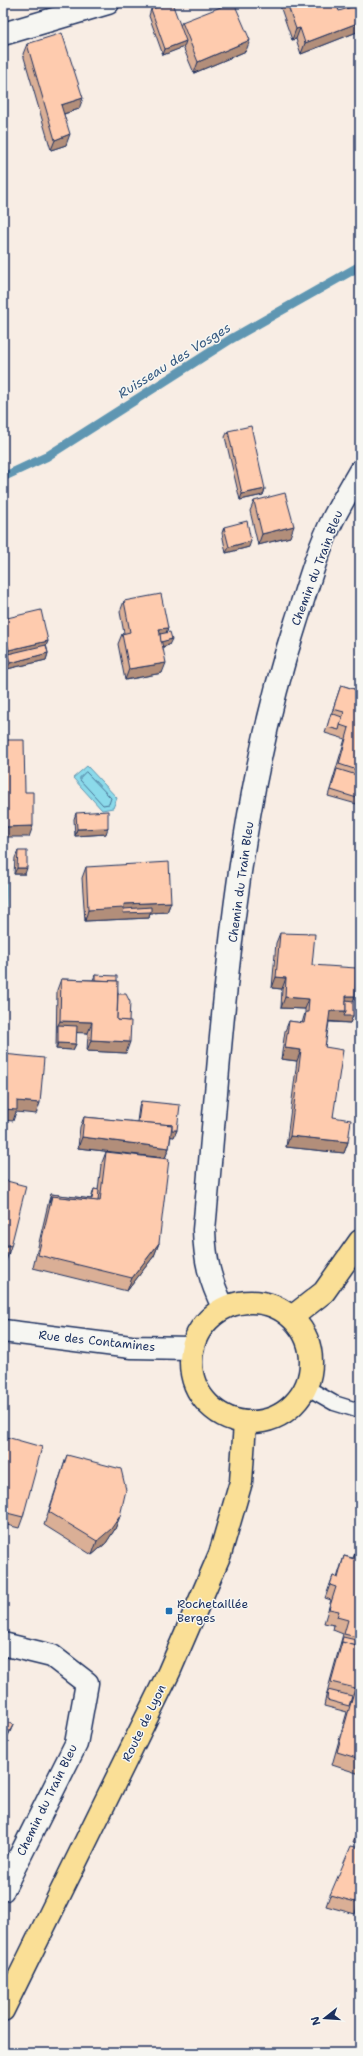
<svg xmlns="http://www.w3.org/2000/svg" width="363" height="2056" font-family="'Shantell Sans',sans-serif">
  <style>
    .water { fill: #8bdaea; stroke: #5e96b2 }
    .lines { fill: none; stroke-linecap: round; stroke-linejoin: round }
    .shore { stroke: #487396; stroke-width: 1 }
    .stream { stroke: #5e96b2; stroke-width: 9 }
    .service-casing { stroke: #1b2f5e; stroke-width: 17 }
    .minor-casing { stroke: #1b2f5e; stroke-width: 25 }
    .tertiary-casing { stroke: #1b2f5e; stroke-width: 25 }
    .primary-casing { stroke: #1b2f5e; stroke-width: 25 }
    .service { stroke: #f6f6f2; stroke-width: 14 }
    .minor { stroke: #f6f6f2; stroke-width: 22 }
    .tertiary { stroke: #f6f6f2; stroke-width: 22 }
    .primary { stroke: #fadf96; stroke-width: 22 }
    .wall { fill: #daaf96; stroke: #1b2f5e }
    .shaded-wall { fill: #b28e7a; stroke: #1b2f5e }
    .building { fill: #fecbae; stroke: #1b2f5e }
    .poi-dot { fill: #1f6fb2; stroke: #f6f6f2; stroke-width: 1.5 }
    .labels { text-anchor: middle; stroke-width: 3; stroke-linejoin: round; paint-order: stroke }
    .street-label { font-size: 12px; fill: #1b2f5e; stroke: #f6f6f2 }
    .poi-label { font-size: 12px; fill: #1b2f5e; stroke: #f6f6f2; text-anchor: start }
    .water-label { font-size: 13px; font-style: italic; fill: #375a81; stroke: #f6f6f2 }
  </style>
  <rect width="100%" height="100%" fill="#f8ede4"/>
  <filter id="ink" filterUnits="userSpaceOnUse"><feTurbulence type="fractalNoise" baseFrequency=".025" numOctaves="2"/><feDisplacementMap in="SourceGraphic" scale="8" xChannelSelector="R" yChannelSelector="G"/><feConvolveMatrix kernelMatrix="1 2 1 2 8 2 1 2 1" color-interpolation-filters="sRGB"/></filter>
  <g filter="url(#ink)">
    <g class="water">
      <polygon points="87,766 117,798 113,808 102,810 73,778"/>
      <polygon points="3,866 7,866 6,907 3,907"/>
    </g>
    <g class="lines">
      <polygon class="shore" points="86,772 111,798 109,804 103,805 80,780 80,778"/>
      <polyline class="stream" points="3,477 46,457 231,339 360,266"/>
      <g class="service-casing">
        <polyline id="service" points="306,1387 334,1403 360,1411"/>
      </g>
      <g class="minor-casing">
        <g id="minor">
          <polyline points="3,34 108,3"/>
          <path d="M223 1307C210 1280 205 1261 204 1230 223 1027 232 817 296 622 307 588 317 551 333 519 341 503 351 487 360 471"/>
          <polyline points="3,1644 52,1656 87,1683 76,1744 3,1890"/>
        </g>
      </g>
      <g class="tertiary-casing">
        <polyline id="tertiary" points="3,1331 131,1347 191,1348"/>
      </g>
      <g class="primary-casing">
        <g id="primary">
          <circle cx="251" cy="1362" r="60"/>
          <polyline points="292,1317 324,1292 360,1241"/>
          <polyline points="3,2010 169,1672 220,1554 241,1482 245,1423"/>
        </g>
      </g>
      <use href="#service" class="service"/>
      <use href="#minor" class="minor"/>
      <use href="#tertiary" class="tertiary"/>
      <use href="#primary" class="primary"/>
    </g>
    <g class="wall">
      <polygon points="279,3 336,3 339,11 357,32 301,54 296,39 292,40"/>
      <polygon points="151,9 180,26 182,22 246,51 194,73 183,47 163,55 149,16"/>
      <polygon points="27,44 79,109 64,114 66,145 51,150 23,54"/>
      <polygon points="228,431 265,489 263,495 240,500 225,437"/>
      <polygon points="254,501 290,537 258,545 250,511"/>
      <polygon points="224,527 249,547 226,553 222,533"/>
      <polygon points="124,601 168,628 166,632 169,645 163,647 162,673 125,680 118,644 122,634 124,633 120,612"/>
      <polygon points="3,619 48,641 46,645 48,653 46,660 7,669 5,660"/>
      <polygon points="341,685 360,691 360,805 328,796 345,739 325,733"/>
      <polygon points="76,813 106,834 75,836 74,819"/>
      <polygon points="18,851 25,874 14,874 15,858"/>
      <polygon points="86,867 171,902 167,912 150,913 149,918 85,921 82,878"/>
      <polygon points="280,933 312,965 355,996 353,1001 353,1016 350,1023 329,1022 325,1047 333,1117 348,1142 344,1153 286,1147 297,1061 281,1059 285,1031 289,1021 302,1023 305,1013 305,1009 281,1008 282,989 272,988 276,943"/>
      <polygon points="95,975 117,981 118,994 126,1053 87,1051 88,1033 76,1032 76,1044 73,1050 56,1049 57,990 61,979 93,980"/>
      <polygon points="141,1101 177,1130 174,1137 171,1136 169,1148 165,1158 78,1148 80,1127 84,1117 137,1122 139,1107"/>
      <polygon points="106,1152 159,1243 154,1256 127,1291 33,1268 49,1200 51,1194 91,1199 94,1189 98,1190 101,1165"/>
      <polygon points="3,1180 11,1246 6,1261 3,1260"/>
      <polygon points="3,1436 23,1517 19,1528 3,1524"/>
      <polygon points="67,1455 120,1516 115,1529 106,1543 92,1555 44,1525"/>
      <polygon points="355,1553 360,1554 360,1774 332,1765 347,1712 324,1706 326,1696 343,1634 333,1630 334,1625 324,1623 331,1600 325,1598 328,1590 333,1576 337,1578 344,1556 353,1558"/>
      <polygon points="360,1825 360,1844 353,1842"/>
      <polygon points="360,1848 360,1901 359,1900 355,1914 326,1906 330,1895"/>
    </g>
    <g class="shaded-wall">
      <polygon points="42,3 53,3 41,7"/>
      <polygon points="360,22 360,24 357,32 301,54 305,43"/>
      <polygon points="300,28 296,39 292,40 296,29"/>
      <polygon points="250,40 246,51 194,73 198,62"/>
      <polygon points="186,41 184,47 163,55 165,49"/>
      <polygon points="83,98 79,109 57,116 61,105"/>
      <polygon points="70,134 66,145 51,150 55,140"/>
      <polygon points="265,489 263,495 240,500 242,494"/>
      <polygon points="294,526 290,537 258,545 262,534"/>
      <polygon points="251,541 249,547 226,553 229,547"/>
      <polygon points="168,628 164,638 158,640 159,629"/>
      <polygon points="172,639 169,645 157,648 159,642"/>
      <polygon points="48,641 44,651 8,654 9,650"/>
      <polygon points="7,643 3,654 3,644"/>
      <polygon points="48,653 46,660 7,669 10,663"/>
      <polygon points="8,654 5,660 3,661 3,655"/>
      <polygon points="166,663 162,673 125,680 129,669"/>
      <polygon points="33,826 29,837 3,837 3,827"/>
      <polygon points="108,828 106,834 75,836 77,829"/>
      <polygon points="17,868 27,868 25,874 14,874"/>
      <polygon points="171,902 167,912 150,913 149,918 85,921 88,910 124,904"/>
      <polygon points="276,977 286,978 282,989 272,988"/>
      <polygon points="346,996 355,996 351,1007 345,1006"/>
      <polygon points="285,997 309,999 305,1009 281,1008"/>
      <polygon points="330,1011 346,1011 353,1016 350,1023 326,1021"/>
      <polygon points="60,1021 92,1022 88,1033 58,1032 58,1025"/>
      <polygon points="91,1040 130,1042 126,1053 87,1051"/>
      <polygon points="58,1043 76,1044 73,1050 56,1049"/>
      <polygon points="285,1048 301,1050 297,1061 281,1059"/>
      <polygon points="17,1101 40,1103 36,1114 16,1112 13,1121 3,1120 3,1109"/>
      <polygon points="138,1127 177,1130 174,1137 136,1133"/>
      <polygon points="290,1136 348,1142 344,1153 286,1147"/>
      <polygon points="82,1137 169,1148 165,1158 78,1148"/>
      <polygon points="159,1243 154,1256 127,1291 132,1278"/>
      <polygon points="120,1516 115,1529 106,1543 92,1555 97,1541"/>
      <polygon points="13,1725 10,1732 3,1745 3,1744"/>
    </g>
    <g class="building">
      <polygon points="172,3 186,41 165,49 151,9"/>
      <polygon points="231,3 234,3 250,40 198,62 182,22"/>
      <polygon points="287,3 336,3 339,11 355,6 360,19 360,22 305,43 300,28 296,29"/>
      <polygon points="62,33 83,98 61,105 70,134 55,140 27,44"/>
      <polygon points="251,426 265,489 242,494 228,431"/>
      <polygon points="285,493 294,526 262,534 254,501"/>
      <polygon points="247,521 251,541 229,547 224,527"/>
      <polygon points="161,594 168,628 159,629 166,663 129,669 122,634 130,632 124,601"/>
      <polygon points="41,610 48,641 9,650 7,643 3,644 3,619"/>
      <polygon points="170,632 172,639 161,642 160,634"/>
      <polygon points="46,645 48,653 10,663 8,654"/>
      <polygon points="6,647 8,654 3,655 3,648"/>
      <polygon points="341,685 360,691 360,771 339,764 349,728 340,725 344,712 333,709"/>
      <polygon points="331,713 342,717 339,730 327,727"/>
      <polygon points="3,740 24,740 25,792 33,792 33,826 3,827"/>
      <polygon points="337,769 360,776 360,799 331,790"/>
      <polygon points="108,811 108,828 77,829 76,813"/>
      <polygon points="18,851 27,851 27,868 17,868"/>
      <polygon points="169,862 171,902 124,904 124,908 88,910 86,867"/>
      <polygon points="151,907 151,912 123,913 124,909"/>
      <polygon points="280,933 315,934 312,965 356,968 355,996 346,996 346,1011 330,1011 325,1047 343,1050 333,1117 351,1120 348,1142 290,1136 301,1050 285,1048 289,1021 304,1023 306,1012 308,1012 309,999 285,997 286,978 276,977"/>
      <polygon points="95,975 117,976 117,981 95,980"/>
      <polygon points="61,979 118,981 117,1020 131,1021 130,1042 91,1040 92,1022 60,1021"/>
      <polygon points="118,994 126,994 130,1002 129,1021 117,1020"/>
      <polygon points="346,1000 353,1001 353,1016 344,1016 346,1011"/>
      <polygon points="58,1025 77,1026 76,1044 58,1043"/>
      <polygon points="3,1054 44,1058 40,1103 17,1101 17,1110 3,1109"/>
      <polygon points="141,1101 180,1105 177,1130 172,1130 172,1125 138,1122"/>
      <polygon points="84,1117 172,1125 169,1148 82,1137"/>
      <polygon points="106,1152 169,1159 159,1243 132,1278 38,1255 52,1196 100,1201"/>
      <polygon points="3,1180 26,1186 11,1246 3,1244"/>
      <polygon points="94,1189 99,1190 98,1201 52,1196 49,1203 51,1194 92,1199"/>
      <polygon points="3,1436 42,1447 23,1517 3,1512"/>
      <polygon points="67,1455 121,1469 126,1490 120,1516 111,1529 97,1541 49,1512"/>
      <polygon points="355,1553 360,1554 360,1627 357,1637 344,1634 348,1620 337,1617 339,1611 329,1609 336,1587 330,1585 333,1576 338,1578 344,1556 354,1559"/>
      <polygon points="360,1627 360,1647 342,1642 341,1644 343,1637 356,1640"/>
      <polygon points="342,1642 360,1647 360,1759 337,1752 355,1688 331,1682"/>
      <polygon points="328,1690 352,1696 349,1706 327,1700"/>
      <polygon points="3,1720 13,1725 3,1744"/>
      <polygon points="360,1825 360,1832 357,1831"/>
      <polygon points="351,1846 360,1848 360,1898 359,1903 330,1895"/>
    </g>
  </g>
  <rect class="poi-dot" x="165" y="1607" width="8" height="8" rx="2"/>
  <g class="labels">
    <g class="street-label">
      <text transform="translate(317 568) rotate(-69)" y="4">Chemin du Train Bleu</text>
      <text transform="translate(241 882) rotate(-82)" y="4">Chemin du Train Bleu</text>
      <text transform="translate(97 1341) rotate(6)" y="4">Rue des Contamines</text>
      <text transform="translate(144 1723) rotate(-64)" y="4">Route de Lyon</text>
      <text transform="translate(47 1800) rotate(-64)" y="4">Chemin du Train Bleu</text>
    </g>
    <g class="poi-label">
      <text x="177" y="1608">Rochetaillée<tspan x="177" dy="14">Berges</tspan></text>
    </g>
    <g class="water-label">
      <text transform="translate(174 360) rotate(-32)" y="5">Ruisseau des Vosges</text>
    </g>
  </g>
  <rect width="363" height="2056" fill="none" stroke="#f6f6f2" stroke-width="16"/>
  <rect x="8" y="8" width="347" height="2040" fill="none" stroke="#1b2f5e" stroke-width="1.5" filter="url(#ink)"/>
  <g transform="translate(325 2018) rotate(253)" stroke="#f6f6f2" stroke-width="3" paint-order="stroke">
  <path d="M0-3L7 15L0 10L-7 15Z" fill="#1b2f5e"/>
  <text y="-6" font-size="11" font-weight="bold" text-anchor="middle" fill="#1b2f5e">N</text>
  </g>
</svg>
